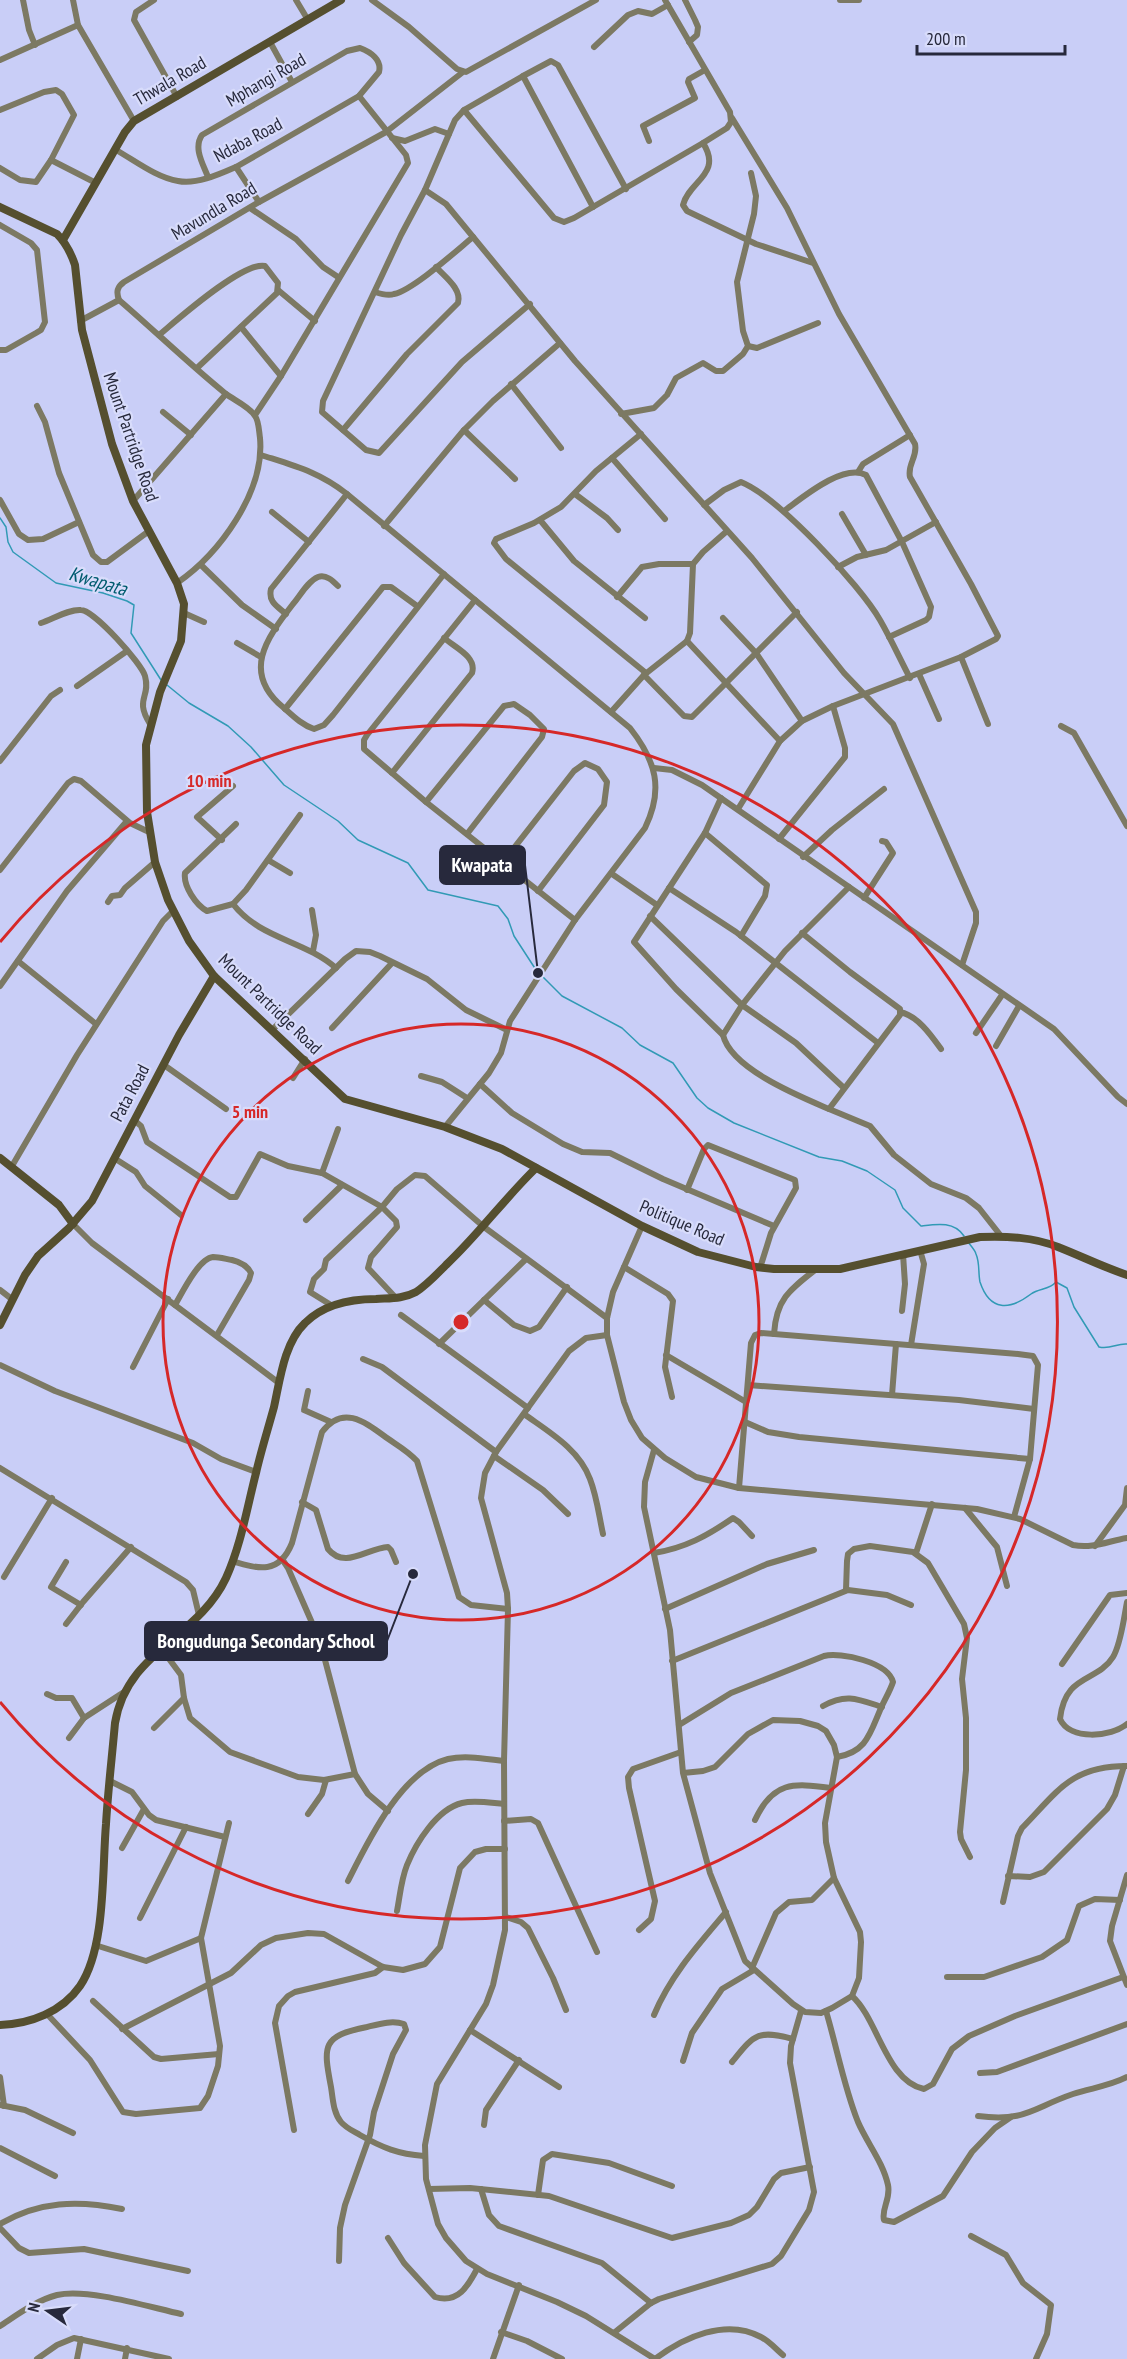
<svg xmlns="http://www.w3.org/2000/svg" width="1127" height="2359" font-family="'PT Sans Narrow',sans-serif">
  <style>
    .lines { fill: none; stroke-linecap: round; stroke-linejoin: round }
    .stream { stroke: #319ab5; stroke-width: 1.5 }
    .street { stroke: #7c7963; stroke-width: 6 }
    .secondary { stroke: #554f2f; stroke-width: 8 }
    .ring { fill: none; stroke: #d62828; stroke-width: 3 }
    .labels { text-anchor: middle; stroke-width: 4.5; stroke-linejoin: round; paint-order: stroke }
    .street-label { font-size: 18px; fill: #27293c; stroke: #d8dcfb }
    .water-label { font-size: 20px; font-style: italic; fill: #005b6f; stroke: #d8dcfb }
    .centre { fill: #d62828; stroke: #d8dcfb; stroke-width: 3 }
    .ring-label { font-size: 18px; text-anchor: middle; font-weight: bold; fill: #d62828; stroke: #d8dcfb; stroke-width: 4.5; stroke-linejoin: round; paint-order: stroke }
    .leader { fill: none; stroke: #27293c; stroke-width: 2 }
    .callout-dot { fill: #27293c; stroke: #d8dcfb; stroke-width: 2 }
    .callout { fill: #27293c; stroke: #27293c; stroke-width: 2 }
    .callout-label { font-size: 20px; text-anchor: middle; font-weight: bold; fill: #fff }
  </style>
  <rect width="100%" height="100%" fill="#c9cef7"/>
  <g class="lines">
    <g class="stream">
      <polyline points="0,518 6,527 8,542 13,552 56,583 103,593 127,601 134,605 131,633 161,680"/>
      <polyline points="167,685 189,703 228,726 251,747 284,785 338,821 358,840 408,863 428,890 498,906 508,919 514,936 538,973"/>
      <path d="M542 976 562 996 622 1028 640 1045 673 1063 697 1098 708 1108 734 1123 819 1157 842 1161 867 1171 895 1190 903 1208 921 1226C937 1224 954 1221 964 1236"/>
      <path d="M968 1242C971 1246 975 1250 976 1254 980 1263 978 1273 980 1282 990 1312 1010 1310 1031 1294 1039 1288 1049 1290 1056 1282L1067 1288 1074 1307 1099 1347C1110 1350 1117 1343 1127 1344"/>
    </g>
    <g class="street">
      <polyline points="23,0 29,30 35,45"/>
      <polyline points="73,0 78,25 134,121"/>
      <polyline points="154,0 136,12 134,20 177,97"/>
      <polyline points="296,0 308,20"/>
      <polyline points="372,0 409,27 457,69 466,72 596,0"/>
      <polyline points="685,0 695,20 698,27 697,35 689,42"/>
      <polyline points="840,0 859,0"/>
      <polyline points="270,42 292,82"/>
      <polyline points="594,47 628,15 638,11 652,14 668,5"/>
      <polyline points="0,60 78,25"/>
      <polyline points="523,76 551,61 558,65 626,189"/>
      <polyline points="0,110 44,92 56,90 62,94 74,115 51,160 36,182 20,180 0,168"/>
      <polyline points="464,110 554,218 564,222 574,218 703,143 727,128 731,122 730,112 665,0"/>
      <path d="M732 118 787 208 839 314 915 444C918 457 907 464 910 477L971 584 998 636 996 639 961 657 833 706 802 721 780 741 738 809"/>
      <polyline points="392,138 405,141 435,129 449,134"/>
      <polyline points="649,141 643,126 695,98 688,82 689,79 705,70"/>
      <path d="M703 143C723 174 689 181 683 205L687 211 756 244 813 263"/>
      <path d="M116 150C134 160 157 178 178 181 196 185 220 174 236 167L359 96 379 72C382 60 371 52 360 48L347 51 202 135C193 148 203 164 208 177"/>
      <polyline points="51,160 96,183"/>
      <polyline points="236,167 259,202"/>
      <polyline points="425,190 446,204 575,361 752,558 844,673 893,724 976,912 976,923 962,965"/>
      <polyline points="250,208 296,239 323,267 338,277"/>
      <polyline points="0,225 31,243 37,250 45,322 41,330 36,333 6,350 0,350"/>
      <polyline points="278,290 315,321"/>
      <path d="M375 292C381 294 388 296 394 294 413 290 456 251 473 237"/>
      <polyline points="530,304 462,362 379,453 366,450 322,412 323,401 401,235 425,190 455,120 464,110 523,76 593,207"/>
      <polyline points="80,321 119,300"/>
      <polyline points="241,327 281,376"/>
      <path d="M159 335C177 320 243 261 265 266L278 283 277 293 197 368"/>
      <polyline points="748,346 757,348 818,323"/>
      <polyline points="511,384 561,448"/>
      <polyline points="37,406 45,422 59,473 93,555 101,562 107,562 149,531"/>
      <polyline points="163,412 191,435"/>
      <polyline points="621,414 654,408 667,395 676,378 703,363 716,371 723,371 743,354 748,346 743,331 737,282 754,214 756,196 751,173"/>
      <polyline points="255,415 281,376 408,163 406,155 359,96"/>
      <path d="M343 430 407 354 458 303C462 289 445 277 436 267"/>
      <polyline points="464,430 515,479"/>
      <polyline points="641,434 596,471 561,507 534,523 496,539 494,543 506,559 646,673"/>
      <path d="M261 455C295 466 319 472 347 494L630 728C656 761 664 789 645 828L575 920 510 1021 501 1053 489 1073 445 1127"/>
      <polyline points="612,458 665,519"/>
      <polyline points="858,472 863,464 910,435"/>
      <polyline points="575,494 607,518 618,530"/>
      <polyline points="0,500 19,534 28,540 43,539 79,522"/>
      <polyline points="133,501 226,394"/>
      <path d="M704 505 724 490 741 482C778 497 860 585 880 620 891 639 900 659 910 678"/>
      <path d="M784 511C802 498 843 463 866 475L902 542 931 607 929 617 926 620 889 637"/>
      <polyline points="272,512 309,542"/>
      <polyline points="842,514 866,555"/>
      <polyline points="540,520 574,561 645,618"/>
      <polyline points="384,526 464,430 493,401 560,343"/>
      <polyline points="201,565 242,605 276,629"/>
      <polyline points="838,567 857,557 886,550 936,522"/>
      <path d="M177 583C219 554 265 492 260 438 259 432 259 421 255 416 250 407 234 400 226 394 189 364 155 331 119 300 116 292 117 287 124 282L259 202 386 132 463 72"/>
      <path d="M338 586C333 581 326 574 318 577 308 581 300 596 293 604 266 639 241 673 284 708 293 716 302 725 314 729L324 725 333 715 444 574"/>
      <polyline points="617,597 642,567 659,564 693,564"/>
      <polyline points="475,600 367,735 364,740 364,749 426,802 575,920"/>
      <polyline points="184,613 204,622"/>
      <path d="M286 614C277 606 268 602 271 589L347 494"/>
      <polyline points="723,618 756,653 802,721"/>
      <path d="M41 623C53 619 69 609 81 610 94 610 142 664 145 676 151 698 134 698 150 724"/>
      <polyline points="687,641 780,741"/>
      <polyline points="237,643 261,657"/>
      <polyline points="961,657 988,724"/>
      <polyline points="919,674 939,719"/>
      <polyline points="644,675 684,716 692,717 797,612"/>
      <polyline points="77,686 127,651"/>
      <polyline points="285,709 383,587 391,587 417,606"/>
      <polyline points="611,712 644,675 687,641 690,633 693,564 703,552 727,531"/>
      <polyline points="1061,726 1074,733 1127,826"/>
      <polyline points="0,761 51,696 60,690"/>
      <polyline points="654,768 672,770 702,785 1054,1029 1118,1097 1127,1104"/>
      <path d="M392 773 472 673C477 657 456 648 444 638"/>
      <polyline points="721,798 705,833 634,942 676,989 723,1035 742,1005 785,951 849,887"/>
      <polyline points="426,802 504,706 514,704 530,715 544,729 542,737 467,834"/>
      <path d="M236 824 185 873C183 886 196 905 207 911L233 904C260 939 304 940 336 968"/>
      <polyline points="705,833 767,885 765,896 741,936"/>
      <polyline points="779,839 845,757 845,748 833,706"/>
      <polyline points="222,840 197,817 233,786"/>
      <polyline points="803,857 832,830 884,789"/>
      <polyline points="268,860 290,873"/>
      <polyline points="503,862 574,771 585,763 598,769 607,782 604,805 538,891"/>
      <polyline points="0,870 68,783 74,779 81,781 130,823 149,832"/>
      <polyline points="612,874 657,905"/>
      <polyline points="669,888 736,932 878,1043"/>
      <polyline points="864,898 893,853 886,842 882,841"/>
      <polyline points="108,902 112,896 120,895 125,888 155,862"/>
      <polyline points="233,904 246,890 300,815"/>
      <polyline points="312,910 316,935 313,951"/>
      <polyline points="650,916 742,1005 796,1043 844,1088"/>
      <polyline points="18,961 96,1024"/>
      <polyline points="0,986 67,891 127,821"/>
      <path d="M900 1012C918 1016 931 1035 941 1049"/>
      <polyline points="332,1028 392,963"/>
      <polyline points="272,1030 345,959 356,951 370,952 380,956 427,979 466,1010 507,1030"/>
      <polyline points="976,1033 1002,995"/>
      <path d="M723 1035C731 1069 801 1097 829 1109L900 1015V1009L850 972 802 933"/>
      <polyline points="996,1046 1019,1006"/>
      <polyline points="164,1065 226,1109"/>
      <polyline points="421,1076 442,1082 467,1098"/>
      <polyline points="293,1078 305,1059"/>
      <polyline points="480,1084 512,1113 563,1144 582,1152 610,1153 663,1179 774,1226"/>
      <polyline points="829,1109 870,1126 894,1155 931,1184 966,1198 979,1208 1001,1236"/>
      <polyline points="134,1120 141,1126 147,1142 230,1197 236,1197 260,1154 288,1166 322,1173 382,1207 397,1189 415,1175 425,1176 484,1227 607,1318"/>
      <polyline points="114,1158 136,1172 145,1186 181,1215"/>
      <polyline points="12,1166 77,1055 163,921 173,911"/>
      <polyline points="322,1173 338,1129"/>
      <polyline points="687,1190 704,1149 708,1145 795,1180 796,1188 771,1233 760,1268"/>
      <polyline points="306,1220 342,1185"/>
      <polyline points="73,1224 92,1243 279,1383"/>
      <path d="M642 1226 613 1292 607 1318V1335L624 1402 631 1420 642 1438 665 1458 696 1477 739 1488 977 1509 1020 1519 1073 1545C1093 1549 1108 1541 1127 1538"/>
      <polyline points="624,1267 668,1294 673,1301 665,1367 672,1397"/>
      <polyline points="0,1290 13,1300"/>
      <polyline points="484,1300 514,1325 530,1331 539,1327 567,1287"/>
      <path d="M175 1305C182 1293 199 1258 213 1257 219 1257 226 1259 232 1260 240 1262 247 1265 251 1273L249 1280 217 1335"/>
      <polyline points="331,1305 310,1292 314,1279 324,1269 326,1260 382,1207 396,1221 397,1227 371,1257 368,1268 396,1298"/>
      <polyline points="902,1311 905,1284 903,1254"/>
      <polyline points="401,1315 528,1408"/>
      <path d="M774 1334C776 1300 789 1290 815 1270"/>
      <polyline points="607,1335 586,1338 569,1351 496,1452 485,1473 481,1498 507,1593 508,1609 504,1761 505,1930 493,1985 486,2004 437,2084 425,2145 426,2179 438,2224 446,2238 466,2261 487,2274 557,2302 586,2316 655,2359"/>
      <polyline points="439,1344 526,1259"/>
      <polyline points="911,1345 924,1264 920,1250"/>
      <polyline points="666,1355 746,1402"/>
      <polyline points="363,1359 382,1367 496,1452"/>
      <polyline points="0,1365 55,1391 193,1443 221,1459 256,1472"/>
      <polyline points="133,1367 168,1299"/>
      <polyline points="748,1385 959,1400 1034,1409"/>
      <polyline points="308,1391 304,1410 331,1422"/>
      <polyline points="892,1395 896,1344"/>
      <path d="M524 1414C549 1432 579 1449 590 1479 597 1497 599 1516 603 1534"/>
      <polyline points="745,1422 768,1432 799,1437 1030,1459"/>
      <polyline points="654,1450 645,1482 644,1507 670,1630 683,1773 710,1873 745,1961 793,2004 805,2012 821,2013 832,2008 852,1996 859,1978 861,1942 860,1932 834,1878 826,1842 825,1823 837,1757 834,1745 826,1731 818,1726 800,1721 773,1720 748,1734 715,1767 703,1771 683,1773"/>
      <polyline points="494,1456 543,1490 568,1514"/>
      <polyline points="0,1468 186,1582 193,1590 199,1615"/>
      <polyline points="739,1488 751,1343 755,1335 761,1333 1018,1354 1033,1356 1038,1365 1030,1459 1014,1517"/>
      <path d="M302 1502 316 1510 328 1549C345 1570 367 1548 388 1547L391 1550 396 1562"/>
      <polyline points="965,1508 997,1547 1007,1586"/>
      <polyline points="1095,1546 1125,1505 1127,1488"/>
      <path d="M654 1553C685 1548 707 1536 733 1518L739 1522 752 1536"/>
      <polyline points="916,1553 932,1504"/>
      <polyline points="282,1559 288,1568 320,1641 355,1774 368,1794 388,1811"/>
      <path d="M232 1561C259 1569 279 1575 292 1543L322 1432C343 1404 365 1422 387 1438 397 1445 408 1451 417 1461L459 1597 471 1605 508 1609"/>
      <polyline points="66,1562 51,1587 81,1605"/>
      <polyline points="4,1577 52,1498"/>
      <polyline points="846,1590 847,1561 848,1554 854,1549 870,1546 913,1552 928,1563 964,1624 967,1638 962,1679 966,1718 966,1770 960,1832 961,1839 970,1857"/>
      <path d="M1127 1602C1124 1617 1121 1644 1113 1657 1097 1683 1065 1673 1060 1719 1070 1741 1111 1737 1127 1724"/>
      <polyline points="665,1609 767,1564 814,1550"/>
      <polyline points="66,1624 83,1602 131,1547"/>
      <polyline points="161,1648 181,1675 184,1698 190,1718 230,1752 298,1777 324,1780 355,1774"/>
      <polyline points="672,1661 848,1590 887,1595 911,1605"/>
      <polyline points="1062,1664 1110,1595 1127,1593"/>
      <polyline points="47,1694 56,1698 72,1698 84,1718"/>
      <path d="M823 1706C846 1693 858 1699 882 1707"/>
      <path d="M679 1725 731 1693 824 1656C841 1652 888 1662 893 1682 890 1691 885 1699 881 1708 870 1733 867 1752 837 1757"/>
      <polyline points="154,1728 184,1698"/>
      <polyline points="69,1738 84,1718 124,1692"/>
      <polyline points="110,1781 132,1792 149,1815 156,1820 225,1837"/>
      <polyline points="308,1814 322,1794 326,1780"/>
      <path d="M755 1820C773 1781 793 1783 831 1788"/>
      <polyline points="504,1821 531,1819 538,1823 597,1952"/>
      <polyline points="122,1848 144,1809"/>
      <polyline points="1127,1875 1112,1926 1110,1941 1127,1985"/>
      <polyline points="1008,1876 1030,1877 1044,1872 1107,1809 1115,1795 1124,1766"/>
      <path d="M348 1881C368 1841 402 1770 448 1759 466 1755 486 1759 504 1761"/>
      <path d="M1003 1902 1018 1836 1022 1828C1058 1791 1071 1766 1127 1766"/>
      <path d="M397 1911C400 1896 401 1880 407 1865 416 1843 437 1809 462 1803 475 1800 491 1803 504 1804"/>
      <polyline points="506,1917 521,1922 528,1928 553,1978 566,2010"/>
      <polyline points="140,1918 186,1827"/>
      <polyline points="639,1930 651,1919 655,1901 629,1788 628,1777 633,1769 681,1752"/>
      <polyline points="95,1945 146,1961 201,1938"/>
      <polyline points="752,1968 776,1913 789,1902 812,1900 834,1878"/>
      <polyline points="947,1977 984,1977 1042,1957 1067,1940 1079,1906 1095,1899 1120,1900"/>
      <path d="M852 1996C878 2019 886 2081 924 2089L933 2084 952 2049 969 2036 1015 2016 1123 1977"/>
      <polyline points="93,2001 154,2057 161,2059 219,2054"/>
      <path d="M826 2011C837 2048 844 2087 858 2122 867 2143 883 2162 888 2185 891 2199 881 2209 884 2220L894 2222 943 2196 972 2152 995 2128 1011 2117"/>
      <polyline points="47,2014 90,2060 123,2112 136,2114 200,2108 208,2096 218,2066 220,2046 201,1938 229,1823"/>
      <path d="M654 2015C670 1976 699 1944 726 1912"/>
      <polyline points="122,2029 231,1973 261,1945 276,1938 308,1933 324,1934 383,1967 403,1970 425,1964 440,1947 460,1868 475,1852 486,1849 505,1849"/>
      <polyline points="470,2030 559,2087"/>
      <polyline points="683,2061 692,2033 722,1989 754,1970"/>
      <path d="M732 2062C754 2035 757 2029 793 2039"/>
      <polyline points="980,2073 997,2072 1127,2024"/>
      <polyline points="0,2077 4,2106"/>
      <polyline points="0,2105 25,2110 73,2133"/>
      <path d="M978 2116C1026 2122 1032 2108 1073 2094 1091 2088 1110 2086 1127 2077"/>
      <polyline points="484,2125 486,2110 519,2060"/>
      <polyline points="294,2130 275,2023 279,2006 288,1996 295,1992 375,1973 383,1967"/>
      <polyline points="0,2148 55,2176"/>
      <polyline points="429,2189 470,2188 549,2196 672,2238 731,2223 749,2215 757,2207 774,2179 781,2173 810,2167"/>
      <polyline points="481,2189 489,2215 499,2226 602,2263 651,2303"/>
      <polyline points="538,2195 543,2160 552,2154 609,2163 672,2186"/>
      <path d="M0 2224C39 2201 78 2200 122 2209"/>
      <polyline points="0,2228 19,2248 29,2253 84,2249 188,2271"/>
      <polyline points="971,2236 1006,2255 1023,2283 1051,2305 1047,2334 1036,2359"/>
      <path d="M388 2238 404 2263 435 2297C458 2304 468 2286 477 2269"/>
      <path d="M339 2261 340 2228 345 2205 370 2135 374 2112 393 2054 406 2030 404 2024C392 2020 379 2024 367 2027 322 2036 323 2045 331 2087 333 2099 333 2112 341 2122 346 2128 353 2131 360 2135 383 2148 398 2154 424 2156"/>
      <path d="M0 2326C17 2315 37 2300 57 2295 88 2288 149 2307 181 2314"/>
      <polyline points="501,2332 527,2341 562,2359"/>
      <polyline points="615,2332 651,2303 659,2299 772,2264 781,2256 809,2210 814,2192 790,2063 791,2046 801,2011"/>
      <polyline points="37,2359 57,2345 74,2338 169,2359"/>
      <polyline points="77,2359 81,2339"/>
      <polyline points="125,2359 127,2348"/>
      <polyline points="493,2359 519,2285"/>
      <path d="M655 2359C684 2337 726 2318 761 2337 769 2341 776 2349 783 2355"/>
    </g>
    <g class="secondary">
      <path d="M0 207 57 234C66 243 71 253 75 265L82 330 112 444 133 501 177 583 184 604 181 641 160 692 146 745 147 812 155 862 168 900 189 941 214 976 345 1099 445 1127 502 1149 642 1226 698 1252 756 1267 774 1269H840L980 1237C1007 1236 1033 1237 1058 1247 1081 1256 1103 1267 1127 1275"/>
      <polyline points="63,240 125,132 134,121 341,0"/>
      <polyline points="0,1158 59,1205 73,1224"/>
      <polyline points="0,1325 25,1275 38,1256 69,1228 92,1201 179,1035 214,976"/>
      <path d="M0 2025C30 2024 62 2012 80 1986 106 1948 102 1870 106 1824 108 1790 112 1757 115 1723 127 1651 198 1638 226 1578 241 1545 247 1508 256 1473 261 1451 268 1429 274 1407 280 1380 284 1343 305 1323 324 1304 350 1299 376 1299 390 1298 403 1299 416 1292 427 1285 437 1274 446 1265 479 1234 504 1199 536 1168"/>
    </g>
  </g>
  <g class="ring">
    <circle cx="461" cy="1322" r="298"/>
    <path d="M0 942A597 597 0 1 1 0 1702"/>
  </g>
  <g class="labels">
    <g class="street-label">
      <text transform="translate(266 80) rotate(-30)" y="6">Mphangi Road</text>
      <text transform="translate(170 81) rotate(-30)" y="6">Thwala Road</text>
      <text transform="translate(248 140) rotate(-28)" y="6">Ndaba Road</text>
      <text transform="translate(214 211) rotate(-31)" y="6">Mavundla Road</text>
      <text transform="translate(131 437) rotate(71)" y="6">Mount Partridge Road</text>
      <text transform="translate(270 1004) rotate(44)" y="6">Mount Partridge Road</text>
      <text transform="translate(130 1093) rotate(-62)" y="6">Pata Road</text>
      <text transform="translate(682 1223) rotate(23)" y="6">Politique Road</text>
    </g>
    <g class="water-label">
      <text transform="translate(98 581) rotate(16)" y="7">Kwapata</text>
    </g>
  </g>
  <circle cx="461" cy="1322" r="9" class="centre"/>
  <g class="ring-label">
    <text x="209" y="787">10 min</text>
    <text x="250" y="1118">5 min</text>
  </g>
  <path class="leader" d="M538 973L525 865M413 1574L387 1641"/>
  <g class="callout-dot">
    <circle cx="538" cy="973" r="6"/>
    <circle cx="413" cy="1574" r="6"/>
  </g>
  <g class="callout">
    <rect x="440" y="846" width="85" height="38" rx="6"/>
    <rect x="145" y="1622" width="242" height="38" rx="6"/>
  </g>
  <g class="callout-label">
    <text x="482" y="872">Kwapata</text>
    <text x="266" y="1648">Bongudunga Secondary School</text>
  </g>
  <g transform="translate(48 2311) rotate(284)" stroke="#d8dcfb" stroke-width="4.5" paint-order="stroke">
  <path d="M0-4.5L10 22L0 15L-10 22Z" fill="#27293c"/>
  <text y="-9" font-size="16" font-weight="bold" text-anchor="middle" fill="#27293c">N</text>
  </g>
  <path d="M917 45v9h148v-9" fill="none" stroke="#27293c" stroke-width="3"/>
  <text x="926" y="45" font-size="18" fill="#27293c" stroke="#d8dcfb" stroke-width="4.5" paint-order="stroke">200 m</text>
</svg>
